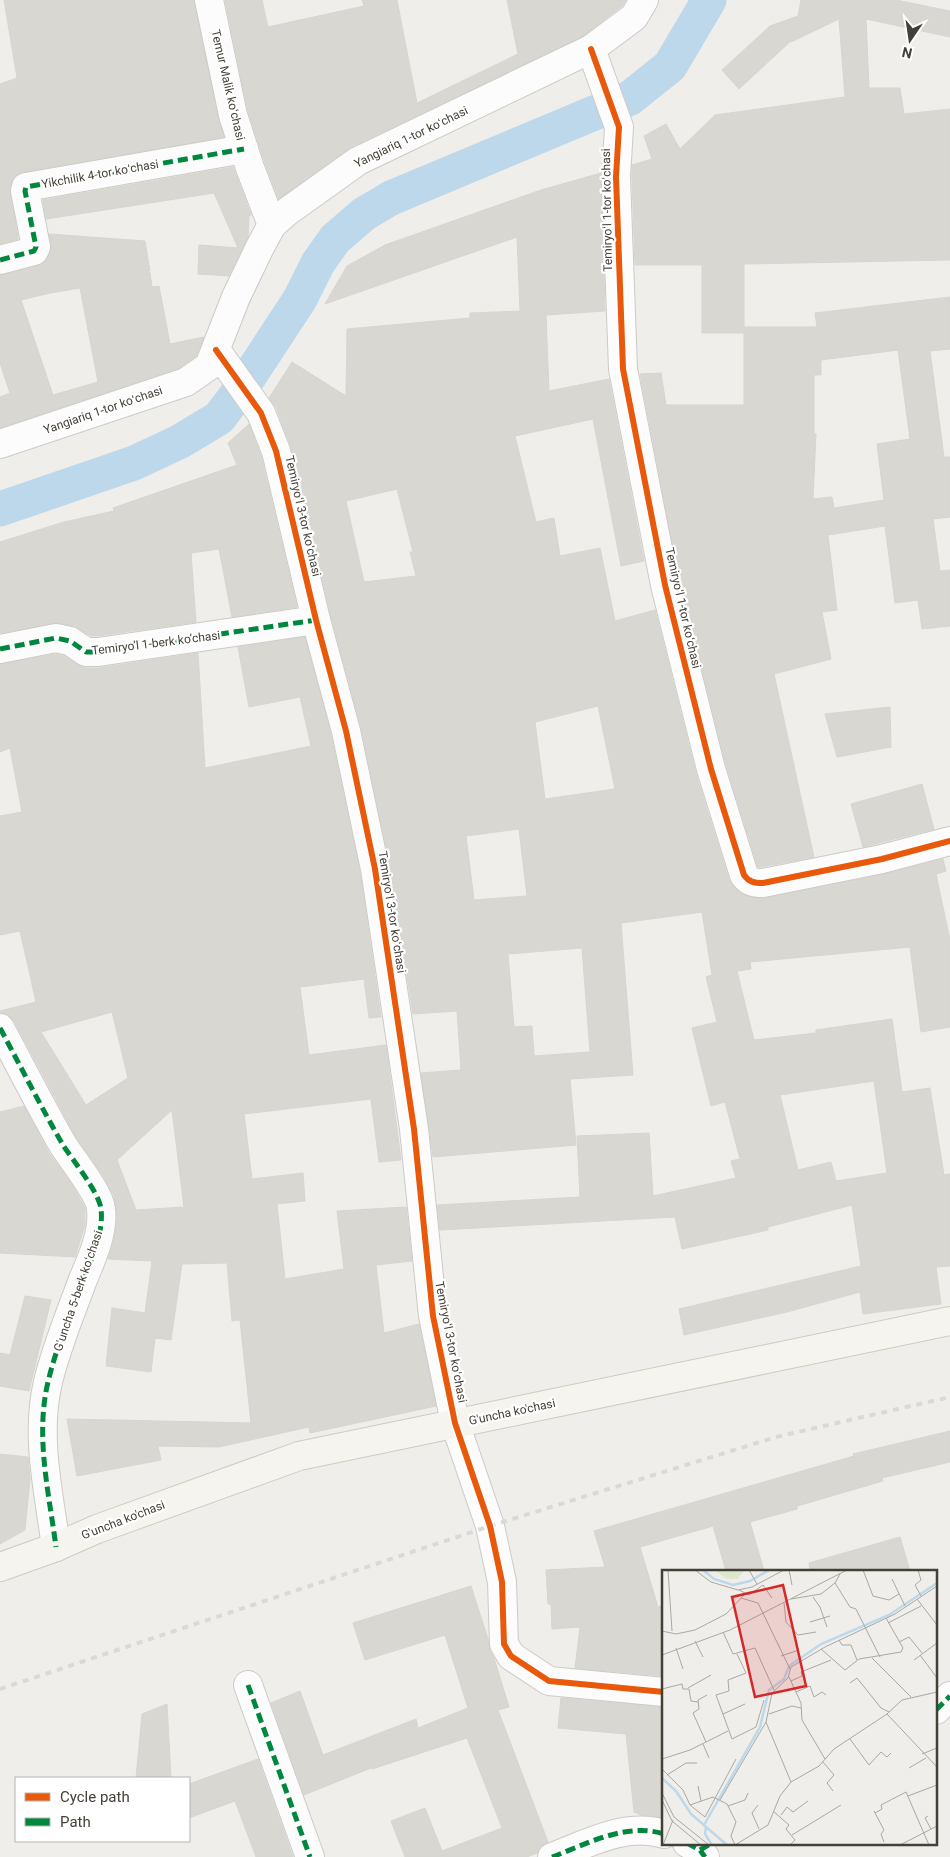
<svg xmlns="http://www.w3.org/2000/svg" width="950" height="1857" font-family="Roboto,sans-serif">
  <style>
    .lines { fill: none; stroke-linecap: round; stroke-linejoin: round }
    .canal { stroke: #bdd8eb; stroke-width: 35 }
    .building { fill: #d9d7d2; stroke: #d7d5d0; fill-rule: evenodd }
    .street-casing { stroke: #cccac6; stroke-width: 30 }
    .secondary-casing { stroke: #cecbc1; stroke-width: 30 }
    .street { stroke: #fdfcfc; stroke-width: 28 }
    .secondary { stroke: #f5f4ef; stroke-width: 28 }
    .rail { stroke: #d9d9d8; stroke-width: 4; stroke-dasharray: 6 6; stroke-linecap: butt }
    .quiet { stroke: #00873e; stroke-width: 5; stroke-dasharray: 10 5; stroke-linecap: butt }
    .cycleway-casing { stroke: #fff; stroke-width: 9 }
    .cycleway { stroke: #e8590c; stroke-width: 6 }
    .labels { text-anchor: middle; stroke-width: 4.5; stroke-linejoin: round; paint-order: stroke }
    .street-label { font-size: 12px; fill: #454037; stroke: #fff }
    .inset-river { fill: none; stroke: #bdd8eb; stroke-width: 2.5 }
    .inset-road { fill: none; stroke: #aba8a2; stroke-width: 1 }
    .view { fill: #d62828; fill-opacity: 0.15; stroke: #d62828; stroke-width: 2.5 }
    .inset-edge { fill: none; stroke: #454037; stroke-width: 2.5 }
  </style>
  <rect width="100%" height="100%" fill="#efeeea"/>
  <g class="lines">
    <polyline class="canal" points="0,509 134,463 179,442 219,418 241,389 300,299 318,263 335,239 364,214 391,198 630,98 670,66 709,0"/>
  </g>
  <g class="building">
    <polygon points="4,0 194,0 218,118 224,137 23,172 15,176 10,188 18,239 0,244 0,84 17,78"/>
    <polygon points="225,0 262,0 268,27 364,6 362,0 397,0 417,103 518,54 507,0 626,0 622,6 583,36 351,147 279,199 265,163 248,111"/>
    <path d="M801 0H896L950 11V37L866 19 869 88H900L904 114 950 109V260L744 264V327H817L815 313 950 297V349L930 351 944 457H950V517L933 519 940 571 950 570V626L922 629 918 600 895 603 885 526 828 535 837 610 822 612 831 659 774 674 814 857 761 867H758L726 765 680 582 640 374 661 373 666 405H744V333H702V265H635L632 177V165L652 159 644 136 666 124 680 149 715 115 845 97 839 19 791 42 792 40 739 89 722 70 770 26 798 16ZM898 350 910 439 877 444 884 500 834 508 832 497 813 499 816 434H814V375H821V360Z"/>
    <polygon points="233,167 251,215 249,216 248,237 229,276 198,274 199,245 238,248 214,193 46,219 43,200"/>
    <path d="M601 173 605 311 546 315 549 391 609 379 644 561 621 566 593 419 515 436 536 522 554 518 560 556 600 548 615 621 655 610 696 774 729 880 737 890 750 897 766 898 885 874 943 859 946 871 936 874 950 940V1027L921 1032 910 947 750 962 751 969 737 971 754 1040 816 1033V1030L892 1019 902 1092 930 1088 944 1175 950 1174V1266L936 1267 941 1304 863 1314 860 1292 787 1312 684 1335 679 1309 861 1266 852 1205 768 1227V1230L682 1249 675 1217 440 1230 437 1205 580 1197 577 1136 649 1133 653 1196 736 1178 731 1161 740 1159 725 1102 711 1106 692 1028 717 1022 706 977 712 975 702 912 621 923 633 1075 570 1079 576 1145 433 1157 421 1073 461 1070 457 1011 413 1014 390 866 361 727 331 616 291 447 276 407 269 398 292 362 346 396 347 329 470 318V313L520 311 517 237 325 304 347 266 385 245 541 190ZM397 489 413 552H410L416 576 364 582 346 501ZM598 706 615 789 545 799 535 722ZM519 829 527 896 474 900 466 836ZM582 948 590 1052 534 1056 532 1026 514 1027 508 954ZM874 1081 887 1173 836 1181 831 1162 798 1170 780 1095Z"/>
    <path d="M49 234 145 241 150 271H147L150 273 152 287 159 286 170 344 204 337 196 356 179 368 0 428V397L10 393 0 363V275L38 266 44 263 50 253 51 244ZM80 288 98 382 53 395 21 300 50 293Z"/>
    <polygon points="249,424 261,456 297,607 232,617 219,549 191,553 196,622 97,636 91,636 74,626 59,623 0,633 0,542 64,522 114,511 113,508 237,465 228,443"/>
    <path d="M305 637 331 735 360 872 381 1017 369 1018 364 979 300 987 309 1055 386 1045 401 1160 379 1162 371 1099 244 1114 252 1179 303 1173 305 1201 277 1204 285 1279 344 1269 337 1211 406 1207 412 1261 376 1265 384 1333 419 1324 436 1406 310 1433 309 1427 219 1447 158 1446 161 1460 77 1476 67 1419 251 1423 240 1320 232 1321 227 1263 182 1264 171 1340 155 1338 151 1372 106 1366 112 1308 145 1313 152 1261 108 1259 114 1240 117 1219 114 1196 104 1177 76 1137 14 1021 8 1015 0 1012V1011L36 1002 20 931 0 935V816L22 812 10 748 0 752V664L56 654 64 656 78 665 86 668H98L198 653 205 768 311 746 300 697 249 707 238 647ZM112 1012 128 1078 86 1105 41 1032ZM172 1110 184 1207 136 1210 117 1160Z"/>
    <polygon points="890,707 891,747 837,757 825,714"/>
    <polygon points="922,784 934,829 863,847 851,804"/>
    <polygon points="24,1106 49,1153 72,1185 85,1208 85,1225 75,1257 0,1253 0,1112"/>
    <polygon points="25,1296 51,1300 29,1391 0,1386 0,1353 10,1355"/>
    <polygon points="950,1431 950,1462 882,1478 883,1481 797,1506 797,1509 750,1522 764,1571 726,1571 713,1526 640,1547 658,1607 664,1605 664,1676 575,1668 580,1627 552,1629 551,1604 548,1604 546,1570 605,1567 594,1531 854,1456 853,1454"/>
    <polygon points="0,1454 28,1457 30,1479 25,1530 0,1544"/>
    <polygon points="900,1537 910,1571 810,1571 809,1563"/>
    <polygon points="471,1586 488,1639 490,1651 494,1658 509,1707 498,1710 548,1842 540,1847 537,1853 527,1857 405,1857 391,1821 425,1808 442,1851 502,1828 467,1738 372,1769 371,1768 304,1795 271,1703 300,1691 323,1755 416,1719 418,1728 468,1708 445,1635 365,1660 353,1623"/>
    <polygon points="561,1698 664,1707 664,1818 641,1815 634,1812 626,1734 558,1728"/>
    <polygon points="167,1704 171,1778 136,1778 142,1714"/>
    <polygon points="258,1759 293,1857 256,1857 235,1801 189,1818 189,1784"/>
  </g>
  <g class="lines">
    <g class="street-casing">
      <g id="street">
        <polyline points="209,0 233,115 250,168 272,225"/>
        <path d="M591 49 619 127 616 177 623 369 665 585 711 769 744 875C749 882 754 883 763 883L882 859 950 841"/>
        <polyline points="0,260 34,251 36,247 25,191 26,187 244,149"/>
        <polyline points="216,350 261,413 276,451 316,620 346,731 375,869 414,1129 433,1316 455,1423 490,1526 502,1582 504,1644 511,1656 549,1681 664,1692"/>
        <polyline points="0,444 186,382 209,366 236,297 260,247 272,225 288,211 358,161 591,49 634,17 644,0"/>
        <polyline points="0,649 56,638 70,641 86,652 98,652 316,620"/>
        <path d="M0 1028C21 1067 41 1107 63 1145 72 1159 100 1194 101 1209 104 1233 91 1260 82 1282 70 1315 56 1348 48 1382 35 1436 49 1493 56 1547"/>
        <polyline points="248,1685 310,1857"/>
        <polyline points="936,1710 950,1696"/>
        <polyline points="687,1843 700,1850 705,1857"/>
        <path d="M552 1857C587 1844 626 1822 664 1834"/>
      </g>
    </g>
    <g class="secondary-casing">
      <polyline id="secondary" points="0,1567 56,1547 97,1529 299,1456 950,1321"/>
    </g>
    <use href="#street" class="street"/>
    <use href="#secondary" class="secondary"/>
    <polyline class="rail" points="0,1689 490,1526 776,1437 950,1397"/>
    <g class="quiet">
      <polyline points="0,260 34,251 36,247 25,191 26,187 244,149"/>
      <polyline points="0,649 56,638 70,641 86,652 98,652 316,620"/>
      <path d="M0 1028C21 1067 41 1107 63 1145 72 1159 100 1194 101 1209 104 1233 91 1260 82 1282 70 1315 56 1348 48 1382 35 1436 49 1493 56 1547"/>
      <polyline points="248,1685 310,1857"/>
      <polyline points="936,1710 950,1696"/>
      <polyline points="687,1843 700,1850 705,1857"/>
      <polyline points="700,1850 712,1843"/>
      <path d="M552 1857C587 1844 626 1822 664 1834"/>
    </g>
    <g class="cycleway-casing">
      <g id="cycleway">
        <path d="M591 49 619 127 616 177 623 369 665 585 711 769 744 875C749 882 754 883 763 883L882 859 950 841"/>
        <polyline points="216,350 261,413 276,451 316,620 346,731 375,869 414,1129 433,1316 455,1423 490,1526 502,1582 504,1644 511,1656 549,1681 664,1692"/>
      </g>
    </g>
    <use href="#cycleway" class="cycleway"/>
  </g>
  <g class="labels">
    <g class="street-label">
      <text transform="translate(228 85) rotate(77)" y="4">Temur Malik koʻchasi</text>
      <text transform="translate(411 137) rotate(-26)" y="4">Yangiariq 1-tor koʻchasi</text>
      <text transform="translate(100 174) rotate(-10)" y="4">Yikchilik 4-tor koʻchasi</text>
      <text transform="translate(607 210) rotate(-91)" y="4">Temiryoʻl 1-tor koʻchasi</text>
      <text transform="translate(103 410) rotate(-19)" y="4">Yangiariq 1-tor koʻchasi</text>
      <text transform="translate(303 516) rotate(77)" y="4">Temiryoʻl 3-tor koʻchasi</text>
      <text transform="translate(683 608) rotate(77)" y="4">Temiryoʻl 1-tor koʻchasi</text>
      <text transform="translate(156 643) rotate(-7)" y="4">Temiryoʼl 1-berk koʼchasi</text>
      <text transform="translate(392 912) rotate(81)" y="4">Temiryoʻl 3-tor koʻchasi</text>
      <text transform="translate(78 1291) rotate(-71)" y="4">Gʻuncha 5-berk koʻchasi</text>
      <text transform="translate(451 1342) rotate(79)" y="4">Temiryoʻl 3-tor koʻchasi</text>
      <text transform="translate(512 1412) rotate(-12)" y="4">G'uncha ko'chasi</text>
      <text transform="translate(123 1520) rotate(-21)" y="4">G'uncha ko'chasi</text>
    </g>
  </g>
  <g transform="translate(662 1570)">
    <rect width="275" height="275" fill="#efeeea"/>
    <path d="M52 0H83L75 9H65Z" fill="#dce8cc"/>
    <path class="inset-river" d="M41 0 52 9 71 15 88 11 107 0M0 208 14 221 29 244 65 275M42 255 98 157 107 120 122 109 127 96 159 74 227 45 275 13M44 257 43 264 50 275"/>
    <path class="inset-road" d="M6 0 10 61M33 0 49 12 76 20 90 17 122 0M87 0 95 14M127 0 130 15M201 0 211 26 227 30 237 24M256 0 259 10 253 15 259 26M230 9 243 36M173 13 188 37 194 39 218 87M77 20 87 25 101 15 110 28M151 27 158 37 165 57M79 28 96 33 128 99M129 29 159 24 173 13 178 4M255 29 275 55M122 33 124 52 136 65 154 62M148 52 168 46M226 53 259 36M0 61 14 64 33 60 64 44 83 24M61 62 71 84 93 78 112 120M177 70 180 75H189L195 90M33 71 41 87M237 72 247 67 260 83M14 78 21 99M159 79 183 100 197 89 239 82 241 78 224 48M75 84 84 103 66 110 67 121 54 125 70 169 94 157 102 130M0 85 68 60 185 0M258 85 275 108M119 86 137 80M210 88 249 127M252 90 275 73M127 107 139 133 140 150 163 189M129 111 140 106 139 102 169 90M188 113 195 108 219 138 227 142M26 118 49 105M0 119 20 114 21 119H27L29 131 36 132M134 122 148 116 152 127 160 122 164 125M61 144 83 134M107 144 130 136 139 138M225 144 275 197M104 152 129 212M188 169 207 195 219 182 225 187 229 183M44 172 31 143 37 139 36 130 45 125M41 174 47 188M260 184 275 178M0 189 28 180 66 161M161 192 172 205 165 213 171 221M247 198 264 188M0 199 21 220 28 235 51 227 65 234 74 252 69 266 73 275M5 205 24 193H35M36 216 39 231M0 223 12 247 47 275M246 226 275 215M0 230 10 251 39 275M58 230 104 152 110 123 126 108 129 97 163 77 233 44 275 16M28 235 43 247 74 189M96 235 90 243 97 259M66 236 83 230 86 223M111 241 127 255 124 259 133 270 128 275M212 241 222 260 219 264 222 272M213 243 220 239 219 235 244 222 267 275M119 245 125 237 131 242 146 231M266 246 263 248 269 259M130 265 179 235M1 275 11 250M73 275 106 255 118 226 129 212 157 196 172 179 225 144 240 130 275 122M238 275 275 256"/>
    <path class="view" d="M121 15 144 116 93 127 70 27Z"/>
    <rect width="275" height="275" class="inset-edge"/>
  </g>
  <rect x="15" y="1777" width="175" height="65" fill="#ffffff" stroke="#b5b3af"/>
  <rect x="25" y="1793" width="25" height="8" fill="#e8590c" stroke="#b5b3af"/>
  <text x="60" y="1802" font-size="15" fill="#454037">Cycle path</text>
  <rect x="25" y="1818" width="25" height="8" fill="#00873e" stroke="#b5b3af"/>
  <text x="60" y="1827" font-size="15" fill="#454037">Path</text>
  <g transform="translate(910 40) rotate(193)" stroke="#ffffff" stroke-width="4" paint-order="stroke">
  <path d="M0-4L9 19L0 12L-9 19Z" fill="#454037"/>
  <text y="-8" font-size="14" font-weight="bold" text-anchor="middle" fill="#454037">N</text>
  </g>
</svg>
